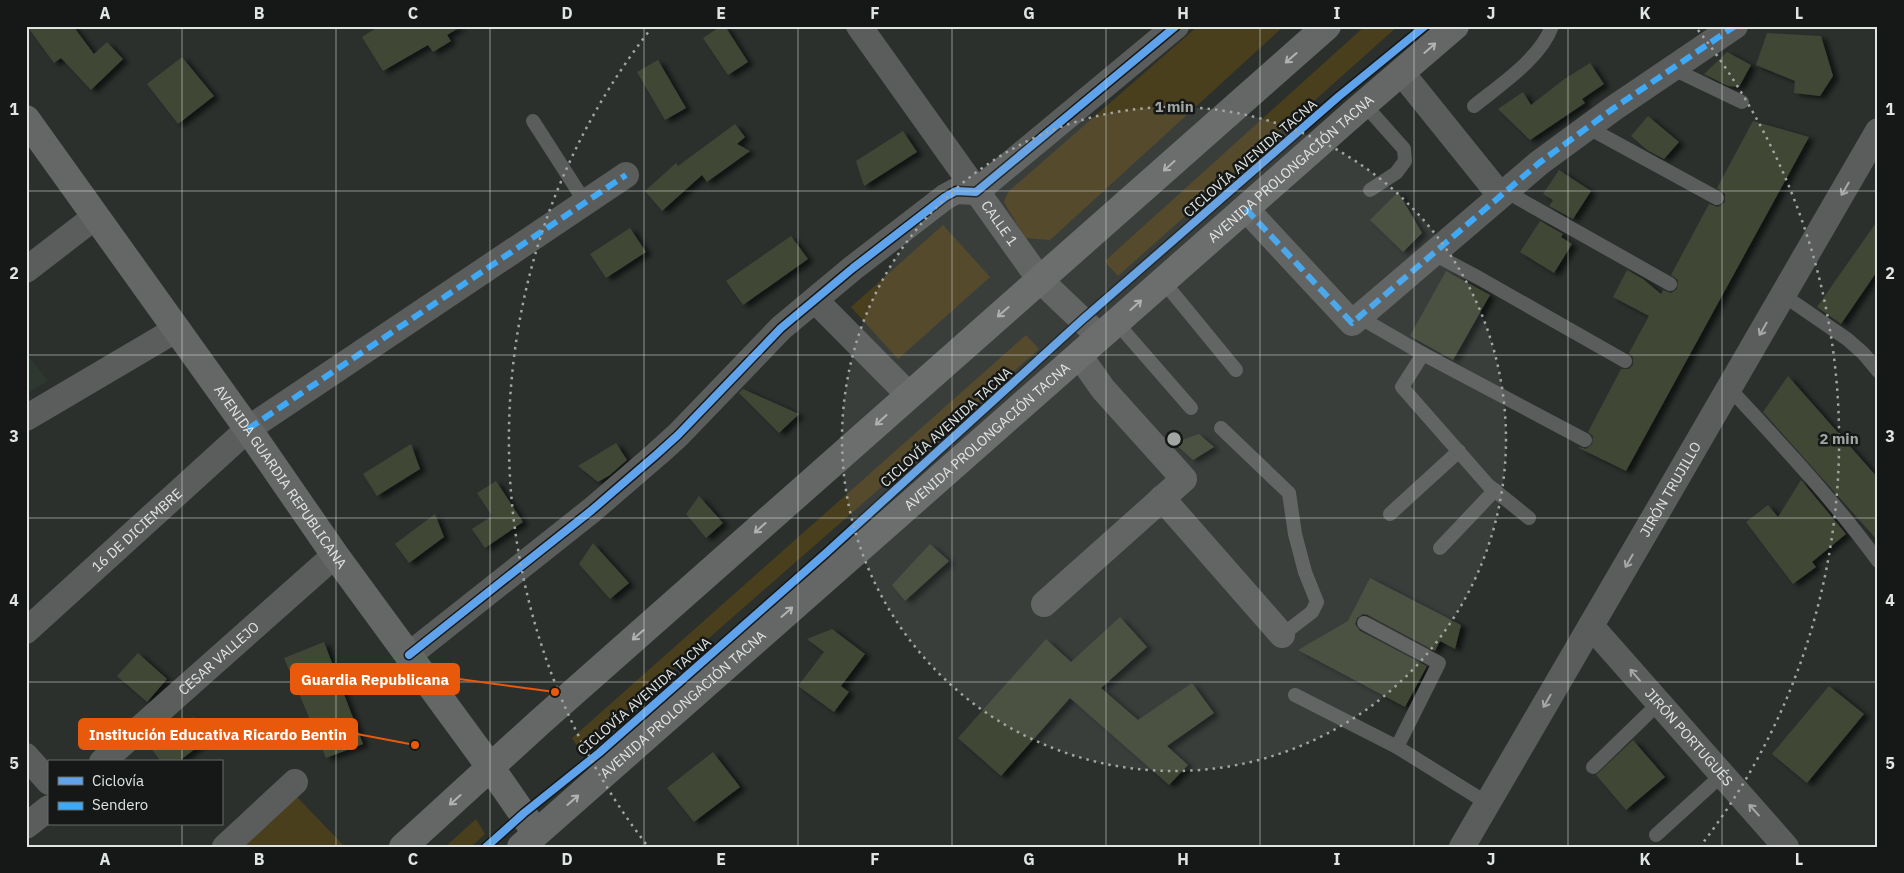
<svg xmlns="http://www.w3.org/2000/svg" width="1904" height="873" font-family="'IBM Plex Sans',sans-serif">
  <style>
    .built { fill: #2c3830 }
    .green { fill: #4a3f1c }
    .building { fill: #414636; filter: url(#shadow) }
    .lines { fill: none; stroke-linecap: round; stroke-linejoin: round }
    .lane { stroke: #5b5d5d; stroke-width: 14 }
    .street { stroke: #5b5d5d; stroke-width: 26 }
    .secondary { stroke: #656767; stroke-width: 28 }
    .quiet { stroke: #3fa9f5; stroke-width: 6; stroke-dasharray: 12 6; stroke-linecap: butt }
    .cycleway-casing { stroke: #151816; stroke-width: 11 }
    .cycleway { stroke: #60a3ed; stroke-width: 8 }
    .oneway { stroke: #afb3b1 }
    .oneway2 { stroke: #a4a8a6 }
    .grid { fill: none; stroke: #e0e5e2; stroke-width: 1; stroke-opacity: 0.55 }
    .ring { fill: none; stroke: #a1a6a3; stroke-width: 2.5; stroke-dasharray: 2.5 5 }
    .labels { text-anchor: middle; stroke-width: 5; stroke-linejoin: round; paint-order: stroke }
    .street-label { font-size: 14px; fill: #e0e5e2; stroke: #151816 }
    .centre { fill: #a1a6a3; stroke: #151816; stroke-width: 2.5 }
    .ring-label { font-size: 15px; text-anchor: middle; font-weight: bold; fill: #a1a6a3; stroke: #151816; stroke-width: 5; stroke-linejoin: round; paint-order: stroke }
    .leader { fill: none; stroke: #e8590c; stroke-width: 2 }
    .callout-dot { fill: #e8590c; stroke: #151816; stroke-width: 2 }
    .callout { fill: #e8590c; stroke: #e8590c; stroke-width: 2 }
    .callout-label { font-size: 15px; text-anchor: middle; font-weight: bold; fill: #fff }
    .neatline { fill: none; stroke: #e0e5e2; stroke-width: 2 }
    .grid-label { font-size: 16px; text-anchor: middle; font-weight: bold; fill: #e0e5e2 }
  </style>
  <defs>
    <filter id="shadow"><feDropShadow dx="5.5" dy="3" stdDeviation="2.5" flood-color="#0009"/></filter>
  </defs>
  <rect width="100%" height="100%" fill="#2b302d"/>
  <polygon class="built" points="26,353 48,381 26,394"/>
  <g class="green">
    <polygon points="1198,26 1284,26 1050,240 1025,238 1004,202 1008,192"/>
    <polygon points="1365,26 1398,26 1118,276 1106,263 1106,260"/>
    <polygon points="943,225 990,277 898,359 851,307"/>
    <polygon points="1026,335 1039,349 580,751 572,738"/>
    <polygon points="297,797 345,847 243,847"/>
    <polygon points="476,819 485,834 471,847 445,847"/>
  </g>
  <g class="building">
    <polygon points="27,26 73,26 94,54 107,42 123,59 91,90 61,58 54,63"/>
    <polygon points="380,26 462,26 447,35 451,41 433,52 428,45 383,71 362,37"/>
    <polygon points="721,26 725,26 748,62 728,75 703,38"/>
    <polygon points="1767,33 1821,36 1833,76 1820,96 1794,93 1795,81 1756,65"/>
    <polygon points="1727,52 1751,65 1739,87 1728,86 1704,74"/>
    <polygon points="182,57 214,96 178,124 147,84"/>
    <polygon points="658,60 686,108 665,120 637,72"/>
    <polygon points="1590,63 1604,84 1582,99 1585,103 1530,140 1498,109 1523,92 1531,105 1563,80"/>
    <polygon points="1648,116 1679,142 1664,159 1647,150 1631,136"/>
    <polygon points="1753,121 1809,137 1626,471 1579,448 1579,447 1586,449 1592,444 1593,436 1588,432 1621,369 1629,369 1633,365 1633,357 1629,353 1649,316 1613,297 1627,270 1643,279 1661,294 1663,290 1671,293 1677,289 1678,280 1671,275 1709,204 1718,207 1725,202 1725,194 1717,188"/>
    <polygon points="735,124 745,137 737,144 750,151 707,182 702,175 662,211 645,191 676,163 678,166"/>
    <polygon points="903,131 917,152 864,186 856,161"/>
    <polygon points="1559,170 1591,191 1573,219 1549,206 1553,200 1543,194"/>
    <polygon points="1398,192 1422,233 1403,252 1370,220"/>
    <polygon points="1878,220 1878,270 1841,324 1817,307"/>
    <polygon points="1540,221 1563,234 1561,237 1572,244 1554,273 1520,252"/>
    <polygon points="630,228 646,252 606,278 590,254"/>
    <polygon points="791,236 808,259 743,305 726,281"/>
    <polygon points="1446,271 1490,295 1453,360 1410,336"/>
    <polygon points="1788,376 1878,478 1878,541 1763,412"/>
    <polygon points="743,389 799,414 779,433 739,393"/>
    <polygon points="1199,434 1214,447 1193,460 1174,443"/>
    <polygon points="616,443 627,460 610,475 598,482 578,466"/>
    <polygon points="411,444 420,469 377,496 363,474"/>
    <polygon points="1801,480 1846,534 1812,562 1816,567 1793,584 1746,522 1768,505 1778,517"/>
    <polygon points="496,481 523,522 485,548 472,529 492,516 477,493"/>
    <polygon points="699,496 723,523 706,538 686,514"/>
    <polygon points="435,514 444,537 409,563 395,544"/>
    <polygon points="593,543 629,583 610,599 579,564"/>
    <polygon points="930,544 949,561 905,601 892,585"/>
    <polygon points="1370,578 1461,625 1455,649 1440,641 1435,651 1368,615 1363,614 1357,618 1355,624 1360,631 1427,666 1405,707 1298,650 1348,621"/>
    <polygon points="1120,617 1147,647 1101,688 1138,720 1192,683 1214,713 1167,746 1188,765 1169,785 1070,698 1001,776 958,738 1046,639 1071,662"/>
    <polygon points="832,629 865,654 841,686 849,692 834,712 798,686 824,652 807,639"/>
    <polygon points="324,642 363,744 326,758 284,658"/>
    <polygon points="138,653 167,679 147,702 117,676"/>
    <polygon points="1829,686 1864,714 1807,783 1772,754"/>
    <polygon points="193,717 209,738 178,762 161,762 151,748"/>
    <polygon points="1633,740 1665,777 1626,810 1596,775"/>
    <polygon points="713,752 740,787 694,822 667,788"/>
  </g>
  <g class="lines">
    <g class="lane">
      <polyline points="1671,68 1742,102"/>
      <polyline points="1364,104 1404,149 1405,161 1396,173 1370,190"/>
      <path d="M1474 106C1500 85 1541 58 1552 26"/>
      <polyline points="533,121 585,202"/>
      <polyline points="1587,127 1717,198"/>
      <polyline points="1505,191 1670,284"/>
      <polyline points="1432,253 1479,278 1625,361"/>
      <polyline points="1163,281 1236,370"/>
      <polyline points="1783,295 1847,339 1863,353 1878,371"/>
      <polyline points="1359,317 1423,354 1585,440"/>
      <polyline points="1116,322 1191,408"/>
      <polyline points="1423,354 1402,387 1488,485 1529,518"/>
      <path d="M1729 388C1781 444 1833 499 1878 561"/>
      <polyline points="1221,428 1289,493 1295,534 1305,572 1317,602 1312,612 1282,635"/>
      <polyline points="1390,514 1459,451"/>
      <polyline points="1440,548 1495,490"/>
      <polyline points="1364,623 1439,663 1397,747"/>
      <polyline points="1295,695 1397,747 1487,803"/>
      <polyline points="1593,767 1659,703"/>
      <polyline points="1656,835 1722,775"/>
    </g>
    <g class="street">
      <path id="s1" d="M859 26 1040 280 1100 337"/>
      <polyline points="1401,72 1500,195"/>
      <polyline points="1246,209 1352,323 1539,163 1614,108 1735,26"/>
      <polyline points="26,270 96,216"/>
      <polyline points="815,300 909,395"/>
      <polyline points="26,418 177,329"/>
      <polyline points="1162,498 1282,635"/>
      <polyline points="1044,604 1184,479 1103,389 1079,355"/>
      <path id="s2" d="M1591 626 1786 847"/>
      <path id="s3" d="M26 631 248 429 626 175"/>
      <polyline points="409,655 592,510 657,454 678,435 781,328 853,268 945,197 956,191 976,192 1176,26"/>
      <polyline points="26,756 49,782"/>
      <path id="s4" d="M102 762 335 555"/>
      <polyline points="26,826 49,808"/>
      <polyline points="225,847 295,782"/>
      <path id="s5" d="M1462 847 1663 502 1878 131"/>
    </g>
    <g class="secondary">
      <path id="s6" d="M26 119 248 429 335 555 491 768 536 833"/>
      <polyline points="403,847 541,721 1327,26"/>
      <path id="s7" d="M521 847 1356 111 1455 26"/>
    </g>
    <g class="quiet">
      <polyline points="1246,209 1352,323 1539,163 1614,108 1735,26"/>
      <polyline points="248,429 626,175"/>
    </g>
    <g class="cycleway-casing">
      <g id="cycleway">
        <polyline points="409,655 592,510 657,454 678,435 781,328 853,268 945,197 956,191 976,192 1176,26"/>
        <polyline points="486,847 524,813 599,753 826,553 1082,320 1338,97 1425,26"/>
      </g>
    </g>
    <use href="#cycleway" class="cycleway"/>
  </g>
  <defs><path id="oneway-shaft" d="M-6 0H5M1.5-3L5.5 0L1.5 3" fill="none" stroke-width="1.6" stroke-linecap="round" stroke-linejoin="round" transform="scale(1.25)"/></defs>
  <g class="oneway">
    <use href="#oneway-shaft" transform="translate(1430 48) rotate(-41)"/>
    <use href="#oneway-shaft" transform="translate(1291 58) rotate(139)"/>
    <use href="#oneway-shaft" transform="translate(1169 166) rotate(138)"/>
    <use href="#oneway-shaft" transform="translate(1136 305) rotate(-42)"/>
    <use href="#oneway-shaft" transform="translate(1003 312) rotate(139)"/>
    <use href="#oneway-shaft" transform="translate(881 420) rotate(138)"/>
    <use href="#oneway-shaft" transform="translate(760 528) rotate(138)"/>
    <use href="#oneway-shaft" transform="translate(787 612) rotate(-41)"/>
    <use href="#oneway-shaft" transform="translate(638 635) rotate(139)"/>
    <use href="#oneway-shaft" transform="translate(455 800) rotate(138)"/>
    <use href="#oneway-shaft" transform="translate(573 800) rotate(-41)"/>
  </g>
  <g class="oneway2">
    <use href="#oneway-shaft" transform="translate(1845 189) rotate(120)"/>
    <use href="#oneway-shaft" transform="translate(1763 329) rotate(120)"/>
    <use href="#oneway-shaft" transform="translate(1629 561) rotate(120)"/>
    <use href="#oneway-shaft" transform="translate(1635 675) rotate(-131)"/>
    <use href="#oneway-shaft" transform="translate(1547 701) rotate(120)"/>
    <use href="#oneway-shaft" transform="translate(1754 810) rotate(-132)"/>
  </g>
  <path class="grid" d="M182 26V762M336 26V847M490 26V847M644 26V847M798 26V847M952 26V847M1106 26V847M1260 26V847M1414 26V847M1568 26V847M1722 26V847M26 191H1878M26 355H1878M26 518H1878M26 682H1878M182 824V847"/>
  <circle cx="1174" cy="439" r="332" fill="#a1a6a3" fill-opacity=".12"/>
  <g class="ring">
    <circle cx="1174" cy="439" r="332"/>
    <path d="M646 844A665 665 0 0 1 650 30M1698 30A665 665 0 0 1 1702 844"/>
  </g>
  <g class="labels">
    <g class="street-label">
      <text transform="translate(1250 158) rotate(-41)" y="5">CICLOVÍA AVENIDA TACNA</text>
      <text dy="5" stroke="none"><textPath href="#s7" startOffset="1026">AVENIDA PROLONGACIÓN TACNA</textPath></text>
      <text dy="5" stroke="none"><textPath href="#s1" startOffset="242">CALLE 1</textPath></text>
      <text transform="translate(946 427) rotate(-42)" y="5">CICLOVÍA AVENIDA TACNA</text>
      <text dy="5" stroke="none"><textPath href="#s7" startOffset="621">AVENIDA PROLONGACIÓN TACNA</textPath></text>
      <text dy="5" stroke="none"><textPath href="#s6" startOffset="439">AVENIDA GUARDIA REPUBLICANA</textPath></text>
      <text dy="5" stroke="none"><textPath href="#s5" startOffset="414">JIRÓN TRUJILLO</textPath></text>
      <text dy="5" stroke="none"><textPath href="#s3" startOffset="150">16 DE DICIEMBRE</textPath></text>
      <text dy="5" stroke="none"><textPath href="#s4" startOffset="156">CESAR VALLEJO</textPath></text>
      <text transform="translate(644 696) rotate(-41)" y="5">CICLOVÍA AVENIDA TACNA</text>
      <text dy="5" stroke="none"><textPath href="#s7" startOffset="216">AVENIDA PROLONGACIÓN TACNA</textPath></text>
      <text dy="5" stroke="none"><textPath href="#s2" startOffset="148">JIRÓN PORTUGUÉS</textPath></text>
    </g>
  </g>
  <circle cx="1174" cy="439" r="8" class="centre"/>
  <g class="ring-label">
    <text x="1174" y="112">1 min</text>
    <text x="1839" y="444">2 min</text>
  </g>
  <path class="leader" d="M555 692L459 679M415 745L357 734"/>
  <g class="callout-dot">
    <circle cx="555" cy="692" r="5"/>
    <circle cx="415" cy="745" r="5"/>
  </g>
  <g class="callout">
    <rect x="291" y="664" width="168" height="30" rx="5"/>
    <rect x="79" y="719" width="278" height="30" rx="5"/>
  </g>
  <g class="callout-label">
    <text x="375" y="685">Guardia Republicana</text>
    <text x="218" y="740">Institución Educativa Ricardo Bentin</text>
  </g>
  <rect width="1904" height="873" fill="none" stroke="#151816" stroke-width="55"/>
  <rect x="48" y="760" width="175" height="65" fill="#151816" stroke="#666a68"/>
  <rect x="58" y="777" width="25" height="8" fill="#60a3ed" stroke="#666a68"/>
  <text x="92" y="786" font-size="15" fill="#e0e5e2">Ciclovía</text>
  <rect x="58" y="802" width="25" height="8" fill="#3fa9f5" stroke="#666a68"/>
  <text x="92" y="810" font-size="15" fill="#e0e5e2">Sendero</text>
  <rect x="28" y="28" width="1848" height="818" class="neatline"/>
  <g class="grid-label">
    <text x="105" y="19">A</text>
    <text x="259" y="19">B</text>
    <text x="413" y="19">C</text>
    <text x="567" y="19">D</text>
    <text x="721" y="19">E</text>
    <text x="875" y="19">F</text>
    <text x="1029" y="19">G</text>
    <text x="1183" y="19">H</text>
    <text x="1337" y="19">I</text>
    <text x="1491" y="19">J</text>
    <text x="1645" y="19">K</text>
    <text x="1799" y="19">L</text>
    <text x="14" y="115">1</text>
    <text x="1890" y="115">1</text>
    <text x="14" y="279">2</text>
    <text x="1890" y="279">2</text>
    <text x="14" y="442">3</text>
    <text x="1890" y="442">3</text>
    <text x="14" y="606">4</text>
    <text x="1890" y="606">4</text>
    <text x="14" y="769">5</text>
    <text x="1890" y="769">5</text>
    <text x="105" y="865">A</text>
    <text x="259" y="865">B</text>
    <text x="413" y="865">C</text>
    <text x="567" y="865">D</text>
    <text x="721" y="865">E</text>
    <text x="875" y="865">F</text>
    <text x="1029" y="865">G</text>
    <text x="1183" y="865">H</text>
    <text x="1337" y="865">I</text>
    <text x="1491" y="865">J</text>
    <text x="1645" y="865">K</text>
    <text x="1799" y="865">L</text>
  </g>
</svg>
